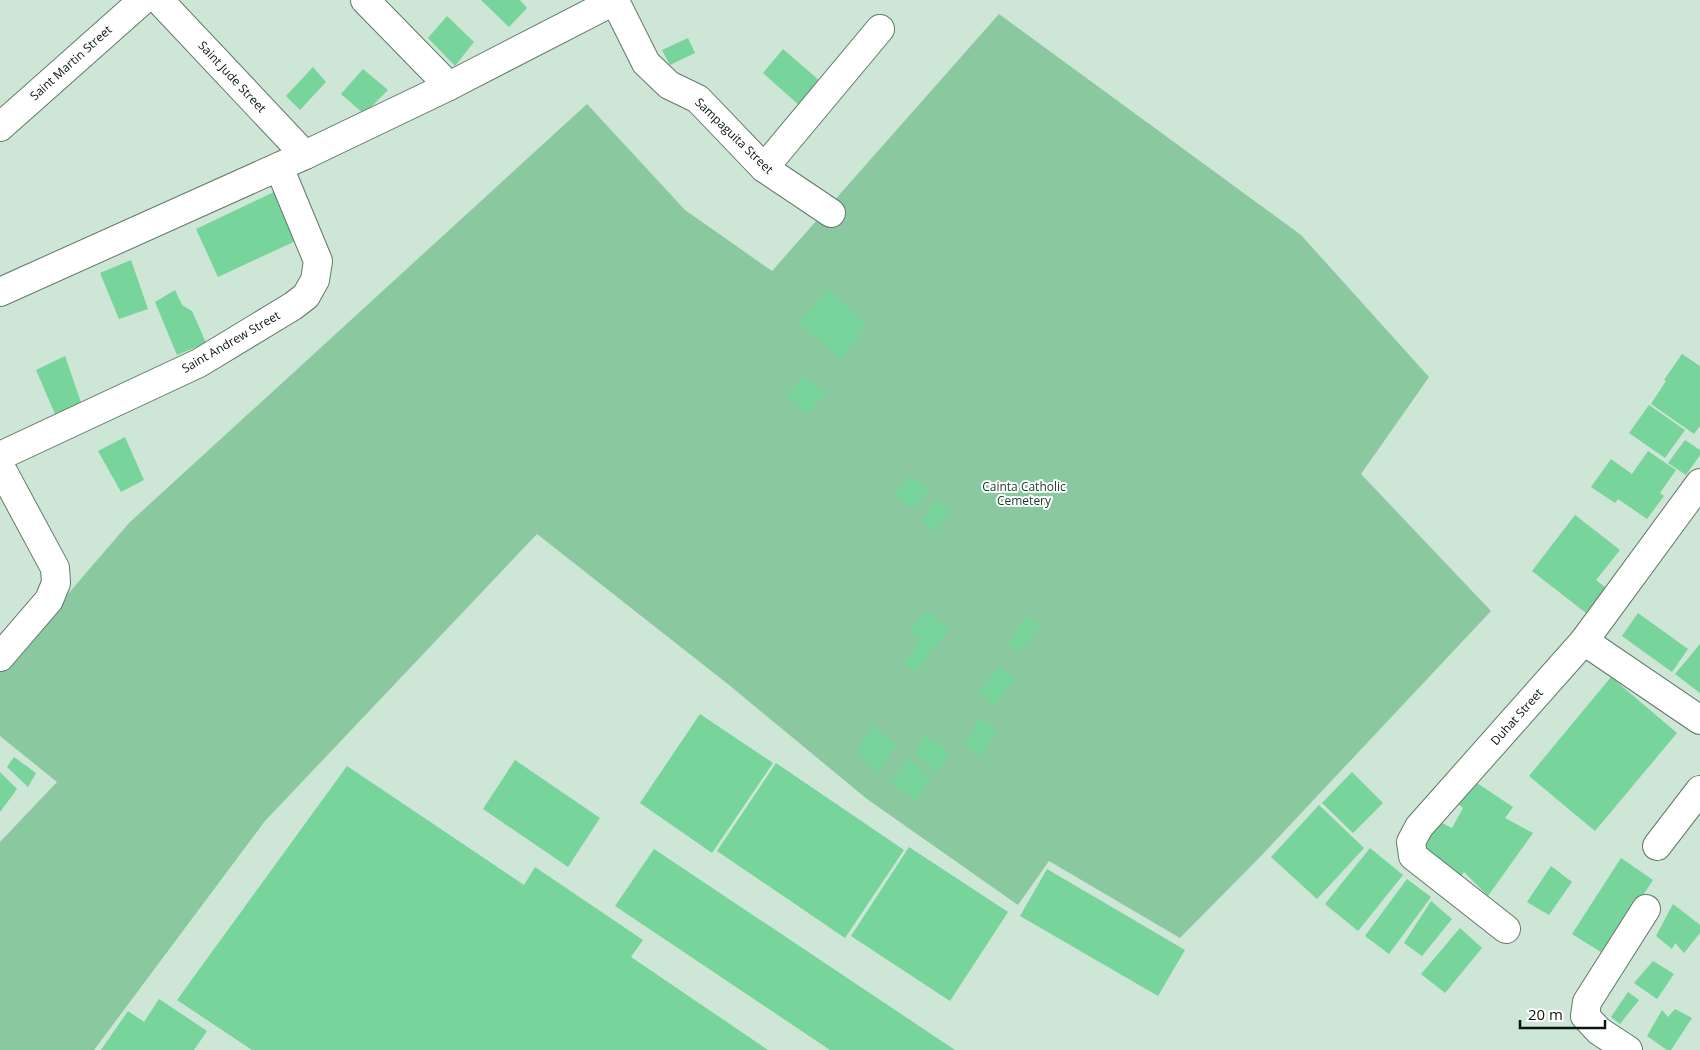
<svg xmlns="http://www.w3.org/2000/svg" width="1700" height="1050" font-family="'Open Sans',sans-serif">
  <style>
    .green { fill: #8ac99f }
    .building { fill: #77d49a }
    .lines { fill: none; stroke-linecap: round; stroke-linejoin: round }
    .street-casing { stroke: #617869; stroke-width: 30 }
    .street { stroke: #fff; stroke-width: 28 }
    .labels { text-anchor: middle; stroke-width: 4; stroke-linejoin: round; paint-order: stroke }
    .street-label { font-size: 12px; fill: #0b140e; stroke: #fff }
    .park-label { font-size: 12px; fill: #143b24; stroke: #fff }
  </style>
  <rect width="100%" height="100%" fill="#cde6d5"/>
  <polygon class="green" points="999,14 1301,235 1429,377 1361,474 1491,611 1260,857 1180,938 1049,861 1018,905 867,799 729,685 537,534 265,821 94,1050 0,1050 0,842 57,782 0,736 0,673 129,523 587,104 685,210 772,271"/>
  <g class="building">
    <polygon points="481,0 520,0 527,8 509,27"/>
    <polygon points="447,16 474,42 455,66 428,38"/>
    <polygon points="688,38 695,53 670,65 662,50"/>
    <polygon points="783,49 821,82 800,106 763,73"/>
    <polygon points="313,67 326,82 300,110 286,96"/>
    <polygon points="363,69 388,90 364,114 341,94"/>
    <polygon points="280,189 302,238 218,277 196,229"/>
    <polygon points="131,260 148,309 119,319 100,273"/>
    <polygon points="828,289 867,325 842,359 799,323"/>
    <polygon points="175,290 182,305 192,311 206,343 177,355 155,302"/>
    <polygon points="1682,354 1700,366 1700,426 1694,434 1651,404 1666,381 1664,380"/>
    <polygon points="65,356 84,411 58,421 36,370"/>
    <polygon points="803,376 826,394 807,414 785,396"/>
    <polygon points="1649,405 1685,430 1665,458 1629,433"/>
    <polygon points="125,437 144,480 121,492 98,451"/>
    <polygon points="1685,440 1700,450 1700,455 1686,475 1668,463"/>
    <polygon points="1648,451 1676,470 1660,493 1664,496 1647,519 1618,499 1615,503 1591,487 1611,459 1632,474"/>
    <polygon points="910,476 929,490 913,509 894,495"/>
    <polygon points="935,500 951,511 934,532 922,522"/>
    <polygon points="1575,515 1620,550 1596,580 1606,588 1586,613 1532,571"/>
    <polygon points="926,611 950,629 915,672 903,664 921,639 909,630"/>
    <polygon points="1638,613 1688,649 1672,672 1622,636"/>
    <polygon points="1027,616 1040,624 1020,653 1008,644"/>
    <polygon points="1700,644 1700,693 1675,674"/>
    <polygon points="1000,666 1015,678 994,705 979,692"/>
    <polygon points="1611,677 1677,733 1595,831 1529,776"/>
    <polygon points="700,714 773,763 712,853 640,803"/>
    <polygon points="980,717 998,730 981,756 965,745"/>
    <polygon points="874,726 896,745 877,774 857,750"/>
    <polygon points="925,735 951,753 936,773 915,752"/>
    <polygon points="14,757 36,773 28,787 7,767"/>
    <polygon points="908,757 931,777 916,801 891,784"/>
    <polygon points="515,760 600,818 568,867 483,809"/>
    <polygon points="776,763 904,850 845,938 717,851"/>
    <polygon points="347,766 524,885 535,867 643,940 631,957 768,1050 252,1050 177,1000"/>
    <polygon points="0,772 17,789 0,812"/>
    <polygon points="1352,772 1383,803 1353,833 1322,803"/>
    <polygon points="1471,779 1513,807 1505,818 1533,833 1488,896 1464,872 1459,880 1418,842 1434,819 1452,828 1463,808 1452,799"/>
    <polygon points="1319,805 1364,848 1317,899 1271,857"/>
    <polygon points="909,847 1008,912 950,1001 851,936"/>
    <polygon points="1370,848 1403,875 1358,931 1325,904"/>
    <polygon points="654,849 955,1050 830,1050 615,906"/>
    <polygon points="1621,858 1653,880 1604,954 1572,934"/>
    <polygon points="1551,866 1572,882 1549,915 1527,902"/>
    <polygon points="1047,869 1185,950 1158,996 1020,916"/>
    <polygon points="1407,879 1431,897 1389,954 1365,936"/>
    <polygon points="1431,901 1452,919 1422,956 1404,943"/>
    <polygon points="1673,904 1700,925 1700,933 1684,953 1675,943 1672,949 1656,936"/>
    <polygon points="1460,928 1482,948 1445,993 1421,974"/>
    <polygon points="1653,961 1674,974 1657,999 1634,983"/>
    <polygon points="1628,992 1639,1000 1620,1024 1611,1017"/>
    <polygon points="159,999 207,1031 194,1050 101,1050 128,1011 144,1022"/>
    <polygon points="1675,1009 1692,1018 1671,1050 1667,1050 1647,1036 1662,1010 1668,1017"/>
  </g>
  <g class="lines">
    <g class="street-casing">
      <g id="street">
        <polyline points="159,0 305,155"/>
        <polyline points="365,0 449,86"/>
        <polyline points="615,1 646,63 669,85 698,99 764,168 831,213"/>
        <polyline points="0,127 143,0"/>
        <polyline points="764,168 880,29"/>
        <polyline points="0,292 305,155 449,86 616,0"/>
        <polyline points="0,456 199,363 293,306 306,296 315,280 318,261 279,167"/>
        <polyline points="0,466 55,568 56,583 49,600 0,657"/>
        <polyline points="1584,641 1700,720"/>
        <polyline points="1657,846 1700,790"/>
        <polyline points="1506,929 1413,856 1411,842 1419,827 1584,641 1700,483"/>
        <polyline points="1628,1050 1599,1031 1585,1016 1587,1002 1646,909"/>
      </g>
    </g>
    <use href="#street" class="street"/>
  </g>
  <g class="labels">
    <g class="street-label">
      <text transform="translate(71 63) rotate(-42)" y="4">Saint Martin Street</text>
      <text transform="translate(232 77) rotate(47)" y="4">Saint Jude Street</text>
      <text transform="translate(734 136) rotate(44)" y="4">Sampaguita Street</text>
      <text transform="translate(231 342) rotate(-30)" y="4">Saint Andrew Street</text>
      <text transform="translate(1517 717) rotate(-48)" y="4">Duhat Street</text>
    </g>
    <g class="park-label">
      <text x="1024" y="491">Cainta Catholic<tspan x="1024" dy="14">Cemetery</tspan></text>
    </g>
  </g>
  <path d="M1520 1020v8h85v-8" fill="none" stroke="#0b140e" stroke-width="2.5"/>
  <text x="1528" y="1020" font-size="15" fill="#0b140e" stroke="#ffffff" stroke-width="4" paint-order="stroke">20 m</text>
</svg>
